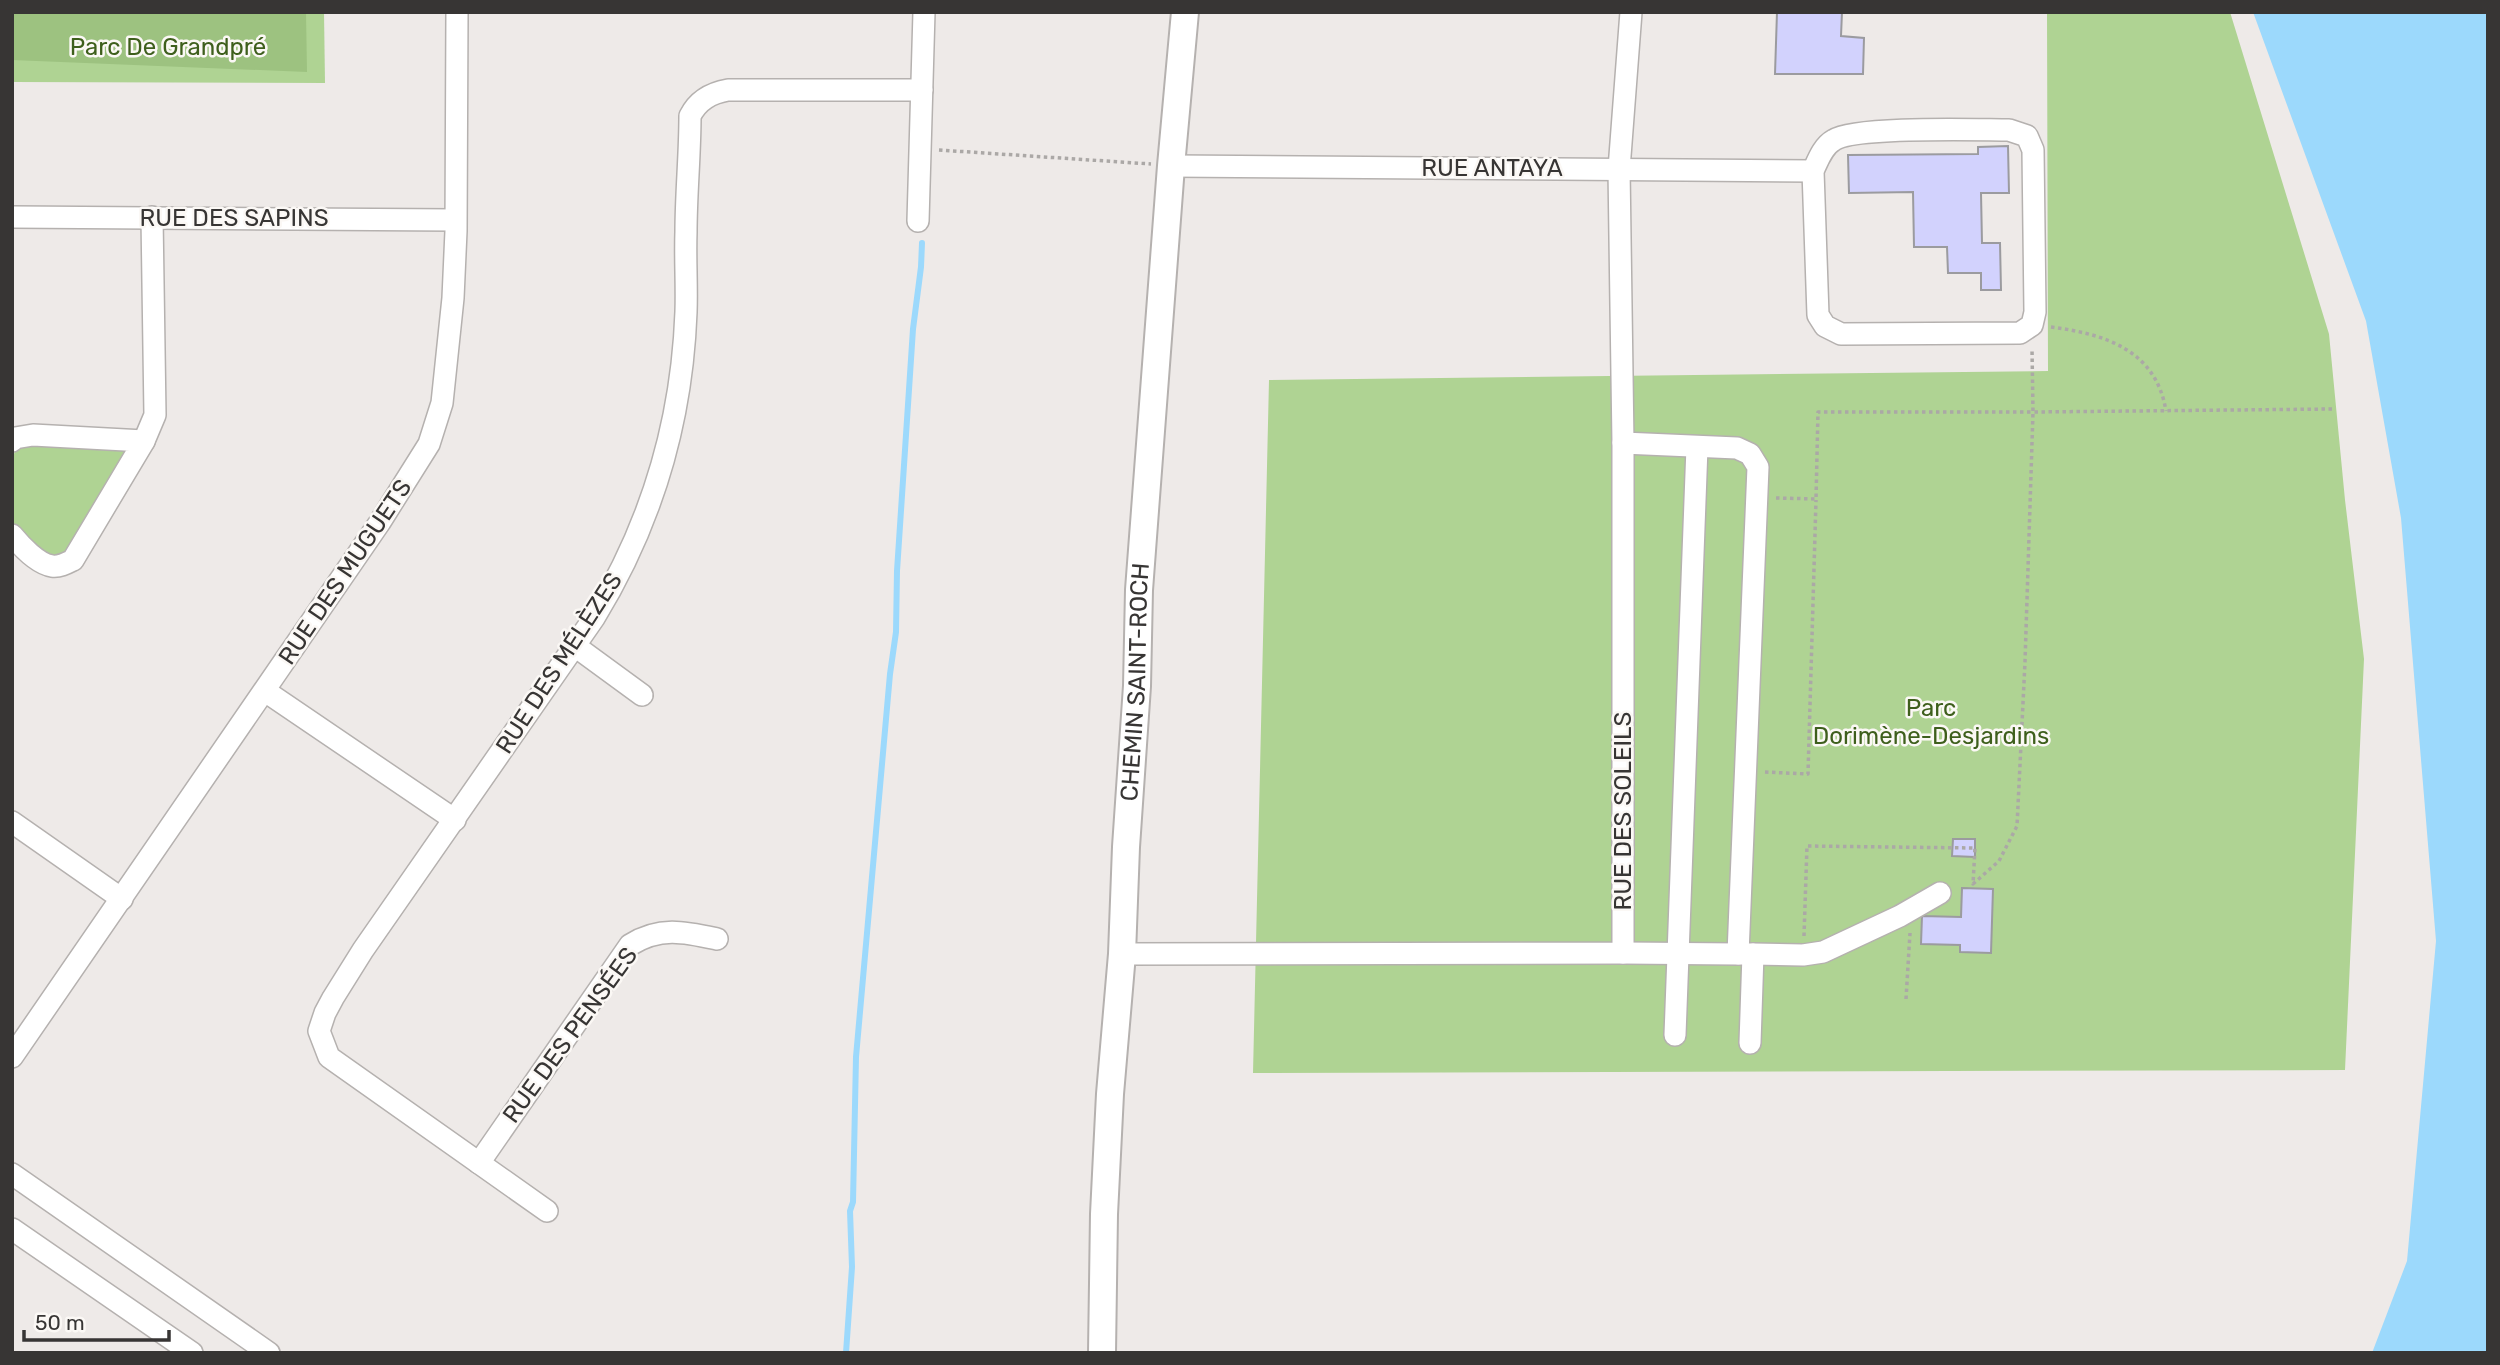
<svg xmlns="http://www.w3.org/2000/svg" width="2500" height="1365" font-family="Rubik,sans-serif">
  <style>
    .green { fill: #afd393 }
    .forest { fill: #9dc280 }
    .water { fill: #9cd9fc }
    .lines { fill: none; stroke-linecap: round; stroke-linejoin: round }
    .stream { stroke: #9cd9fc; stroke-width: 6 }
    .building { fill: #d2d2fd; stroke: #9b9b9f; stroke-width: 2 }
    .minor-casing { stroke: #b5b1af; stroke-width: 24 }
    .major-casing { stroke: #b5b1af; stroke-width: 30 }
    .path { stroke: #aba8a6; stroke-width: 3.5; stroke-dasharray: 3.5 3.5; stroke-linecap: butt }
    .minor { stroke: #fff; stroke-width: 21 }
    .major { stroke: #fff; stroke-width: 26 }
    .labels { text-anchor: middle; stroke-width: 5; stroke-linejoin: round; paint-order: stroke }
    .park-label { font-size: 24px; fill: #3e5f1c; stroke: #fbf8f5 }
    .street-label { font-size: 24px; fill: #373534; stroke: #fbf8f5 }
  </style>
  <rect width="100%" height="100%" fill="#eeeae8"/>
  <g class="green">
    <polygon points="12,12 324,12 325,83 12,82"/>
    <polygon points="2047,12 2230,12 2329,334 2345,500 2364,659 2345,1070 1253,1073 1269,380 2048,371"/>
    <polygon points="19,439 140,448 71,555 50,566 13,526 13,457"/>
  </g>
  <polygon class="forest" points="12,12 306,12 307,72 12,60"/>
  <polygon class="water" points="2253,12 2488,12 2488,1353 2372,1353 2407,1261 2436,941 2401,518 2366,321"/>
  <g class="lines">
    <polyline class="stream" points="846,1353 852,1267 850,1211 853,1202 856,1057 890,674 896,632 897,571 913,329 921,267 922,243"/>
  </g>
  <g class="building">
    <polygon points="1777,12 1842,12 1841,36 1864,38 1863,74 1775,74"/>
    <polygon points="2008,146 2009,193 1981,193 1982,243 2000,243 2001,290 1981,290 1981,273 1948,273 1947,247 1914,247 1913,192 1849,193 1848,155 1978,154 1978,147"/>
    <polygon points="1953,839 1975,839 1975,857 1952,856"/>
    <polygon points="1962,888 1993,889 1991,953 1960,952 1960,945 1921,944 1922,916 1961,917"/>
  </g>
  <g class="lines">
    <g class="minor-casing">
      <g id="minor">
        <path d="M2009 130 2027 136 2033 150 2035 312 2032 325 2020 333 1841 334 1825 326 1818 315 1813 171C1818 160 1823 146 1834 140 1856 126 1977 130 2009 130Z"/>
        <polyline points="1171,166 1813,171"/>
        <polyline points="12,217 455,220"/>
        <polyline points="918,221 924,12"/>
        <path d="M12 441 15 438 33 435 144 441 73 560C67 563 60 567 52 566 38 564 21 546 12 535"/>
        <polyline points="144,441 155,415 152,217"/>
        <polyline points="575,646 642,695"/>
        <polyline points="265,691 455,820"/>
        <polyline points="12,822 122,899"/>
        <polyline points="1623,953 1738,954 1758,467 1750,454 1737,448 1623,443"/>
        <polyline points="1122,954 1623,953 1623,443 1619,169 1631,12"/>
        <polyline points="1739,954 1753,954 1750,1043"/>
        <polyline points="1753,954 1803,955 1823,952 1900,916 1940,893"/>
        <polyline points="1675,1035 1697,447"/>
        <polyline points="12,1057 380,522 429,444 442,403 453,298 456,231 457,12"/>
        <path d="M479 1163 630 945C660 926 685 932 717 939"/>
        <polyline points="12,1174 269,1353"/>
        <path d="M547 1211 329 1057 319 1031 325 1013 333 998 363 950 594 618C651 525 682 421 686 312 687 286 685 259 686 232 686 194 690 155 690 116 698 100 711 93 728 90H922"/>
        <polyline points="12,1229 192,1353"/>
      </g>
    </g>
    <g class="major-casing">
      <g id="major">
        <path id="s1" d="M1102 1353 1104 1214 1110 1094 1122 954 1126 847 1137 686 1139 590 1171 166 1185 12"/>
      </g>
    </g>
    <g class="path">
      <polyline points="939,150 1151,164"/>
      <path d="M2051 327C2105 334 2156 350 2166 411"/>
      <polyline points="1776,498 1816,499 1818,412 2033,412 2032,349"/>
      <polyline points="1765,772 1808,774 1816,500"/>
      <polyline points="1804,936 1807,846 1975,848 1973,884 1999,861 2017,826 2025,662 2033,412 2332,409"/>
      <polyline points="1906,999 1910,933"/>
    </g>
    <use href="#minor" class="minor"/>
    <use href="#major" class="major"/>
  </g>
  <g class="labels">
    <g class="park-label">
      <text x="168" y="55">Parc De Grandpré</text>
      <text x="1931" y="716">Parc<tspan x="1931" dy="28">Dorimène-Desjardins</tspan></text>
    </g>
    <g class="street-label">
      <text x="1492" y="176">RUE ANTAYA</text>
      <text x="234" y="226">RUE DES SAPINS</text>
      <text transform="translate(345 572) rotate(-56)" y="8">RUE DES MUGUETS</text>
      <text transform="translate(559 663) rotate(-57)" y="8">RUE DES MÉLÈZES</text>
      <text dy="8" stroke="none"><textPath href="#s1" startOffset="672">CHEMIN SAINT-ROCH</textPath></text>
      <text transform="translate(1623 811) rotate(-90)" y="8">RUE DES SOLEILS</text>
      <text transform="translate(570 1035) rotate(-54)" y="8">RUE DES PENSÉES</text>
    </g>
  </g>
  <rect width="2500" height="1365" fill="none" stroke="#373534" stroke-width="28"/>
  <path d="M24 1330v10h145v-10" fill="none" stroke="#373534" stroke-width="3.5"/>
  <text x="35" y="1330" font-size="21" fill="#373534" stroke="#fbf8f5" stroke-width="5" paint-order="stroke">50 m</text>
</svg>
